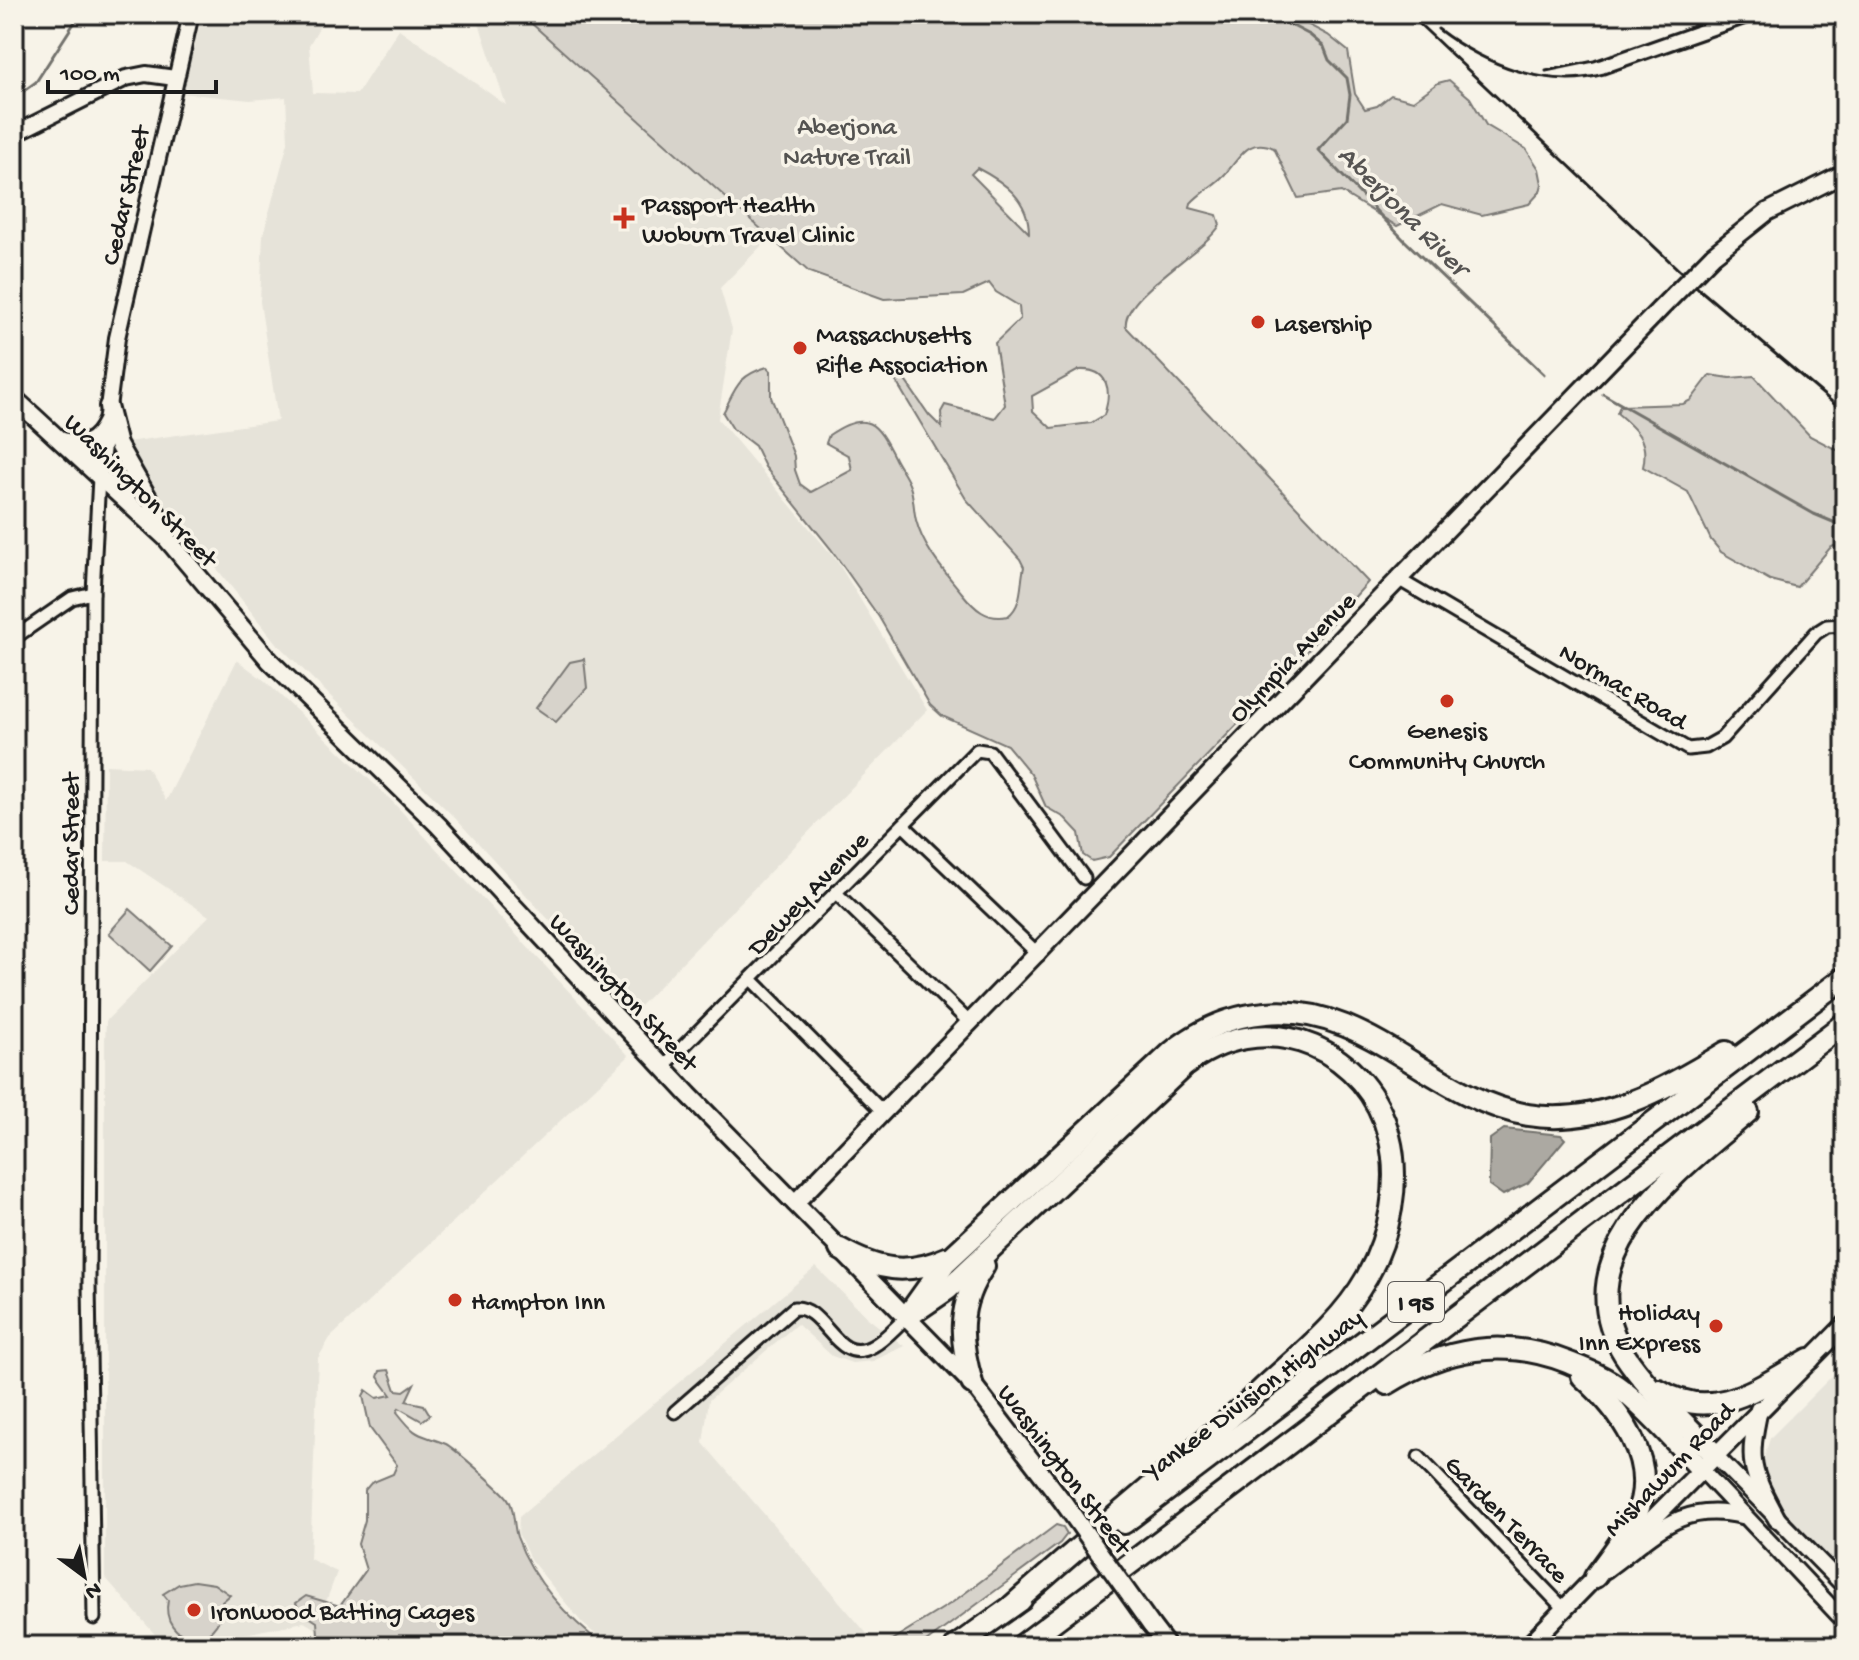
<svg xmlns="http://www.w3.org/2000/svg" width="1859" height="1660" font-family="'Gochi Hand',sans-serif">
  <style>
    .built { fill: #e6e3d9 }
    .green { fill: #d7d3cb; stroke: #7a7874; stroke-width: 2; fill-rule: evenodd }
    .water { fill: #aca9a2; stroke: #72716c; stroke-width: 2 }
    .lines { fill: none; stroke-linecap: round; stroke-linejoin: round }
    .stream { stroke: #72716c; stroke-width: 3 }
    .minor-casing { stroke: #1c1c1c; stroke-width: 17 }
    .tertiary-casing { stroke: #1c1c1c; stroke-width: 20 }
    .secondary-casing { stroke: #1c1c1c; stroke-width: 22 }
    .motorway-casing { stroke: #1c1c1c; stroke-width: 26 }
    .minor { stroke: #f7f3e8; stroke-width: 11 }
    .tertiary { stroke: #f7f3e8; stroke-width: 14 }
    .secondary { stroke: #f7f3e8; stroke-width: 16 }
    .motorway { stroke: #f7f3e8; stroke-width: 20 }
    .rail { stroke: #1c1c1c; stroke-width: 3 }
    .secondary-bridge-casing { stroke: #1c1c1c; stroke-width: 22; stroke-linecap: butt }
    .secondary-bridge { stroke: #f7f3e8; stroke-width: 16 }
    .poi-dot { fill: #c8321e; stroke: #f7f3e8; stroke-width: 3 }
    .labels { text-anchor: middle; stroke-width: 7; stroke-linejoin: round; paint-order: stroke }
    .shield { fill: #f7f3e8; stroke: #5e5c59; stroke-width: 2 }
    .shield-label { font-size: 24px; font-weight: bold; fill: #1c1c1c }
    .park-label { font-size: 26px; fill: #545351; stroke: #f7f3e8 }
    .street-label { font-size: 26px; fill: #1c1c1c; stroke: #f7f3e8 }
    .poi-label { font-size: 26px; fill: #1c1c1c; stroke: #f7f3e8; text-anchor: start }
    .water-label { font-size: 28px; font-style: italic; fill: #565452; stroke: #f7f3e8 }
  </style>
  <rect width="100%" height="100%" fill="#f7f3e8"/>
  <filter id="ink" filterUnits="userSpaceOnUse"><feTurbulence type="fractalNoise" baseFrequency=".0125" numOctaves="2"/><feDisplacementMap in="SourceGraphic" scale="16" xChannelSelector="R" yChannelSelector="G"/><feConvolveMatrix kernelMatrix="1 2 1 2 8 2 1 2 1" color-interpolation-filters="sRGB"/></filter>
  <g filter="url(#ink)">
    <g class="built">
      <polygon points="203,14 327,14 309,45 313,93 357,94 399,29 506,105 476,14 532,14 775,232 720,288 732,329 718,419 837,561 927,710 634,1012 455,818 276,643 148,482 130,451 127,442 278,421 260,302 263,235 288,142 286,97 250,100 181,93"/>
      <polygon points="237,660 265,681 389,798 629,1056 330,1338 318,1358 310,1559 337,1572 316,1629 304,1622 186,1646 165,1646 105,1577 105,1041 106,1021 209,916 127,861 105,861 106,765 147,767 166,801"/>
      <polygon points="816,1267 869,1319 904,1346 873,1361 852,1363 832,1356 797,1324 709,1400 703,1443 875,1643 871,1646 610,1646 583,1624 530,1559 518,1533 519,1517"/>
      <polygon points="1845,1363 1845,1579 1774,1503 1763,1479 1762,1465 1770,1438"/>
    </g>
    <g class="green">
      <path d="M521 14H1288L1328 35 1348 51 1355 94 1365 109 1377 106 1391 95 1413 101 1438 83 1449 80 1470 98 1486 125 1526 149 1539 169 1542 184 1540 192 1529 204 1482 215 1442 204 1397 226 1341 192 1298 198 1274 148C1248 137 1241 156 1227 172 1217 184 1202 191 1191 203L1190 208 1217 215 1220 225C1205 251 1121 296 1126 327L1368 582 1288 672 1109 857 1092 861 1083 855 1079 833 1065 818 1046 807 1031 774 1007 745 942 716 930 705 879 617 831 549 765 467 755 446 733 429 723 413C736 388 737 376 767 367L771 371V397L794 456 795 470 800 484 811 492 852 470 849 456 826 443 829 435C867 409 877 423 894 457 898 466 905 474 909 484 914 494 913 508 916 520 923 548 944 571 962 593 974 608 987 621 1008 616 1023 605 1020 583 1024 567L1020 559 966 499 888 368 895 366 929 415 942 428 941 412 945 405 995 418 1005 405 995 343 1020 319 1019 306 996 292 989 283 963 295 884 299 809 272ZM977 168C1004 182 1029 199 1029 233L971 174ZM1079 370C1109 368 1112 391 1104 415L1091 423 1051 428 1033 411 1032 396Z"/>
      <path d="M1710 375 1730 378 1754 376 1810 436 1845 454V552L1834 546 1830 548 1797 587 1770 580 1721 552 1711 540 1688 492 1643 467C1649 441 1637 430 1617 413L1620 406 1683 404 1691 400Z"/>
      <polygon points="584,659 587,688 556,722 536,708 570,662"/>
      <polygon points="130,909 172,946 150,971 109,933"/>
      <path d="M389 1370 396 1390 404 1391 414 1384 406 1401 424 1405 430 1415 422 1421 399 1408 397 1412C419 1440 417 1432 446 1444 454 1448 500 1489 506 1496 515 1506 513 1525 517 1537 533 1581 568 1619 605 1646H319L317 1622 300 1611 296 1603 306 1596 340 1606 366 1570 358 1544 365 1520V1490L371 1483 393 1474 397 1465 370 1428 363 1396 366 1390 377 1398 391 1395 378 1377 380 1371Z"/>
      <polygon points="1056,1525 1063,1527 1067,1534 1060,1543 926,1642 919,1646 882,1646 953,1602"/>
      <path d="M194 1581 214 1584 230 1595 222 1602C222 1654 159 1644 168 1600L163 1594 179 1584Z"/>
    </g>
    <polygon class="water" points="1504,1129 1561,1135 1565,1139 1528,1183 1503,1195 1489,1185 1490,1139"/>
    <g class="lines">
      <g class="stream">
        <polyline points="1247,14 1285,22 1310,35 1324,47 1329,60 1347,78 1350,95 1347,118 1318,150 1404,240 1544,374"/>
        <polyline points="14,98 36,82 80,14"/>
        <polyline points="1603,394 1814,514 1845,527"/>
      </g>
      <g class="minor-casing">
        <g id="minor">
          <polyline points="1398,579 1688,749 1706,747 1722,738 1816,633 1827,626 1845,625"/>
          <polyline points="14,638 72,598 93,593"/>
          <polyline points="903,825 1039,955"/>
          <polyline points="836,893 971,1024"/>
          <polyline points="752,980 884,1113"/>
          <polyline points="663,1067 977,750 990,752 1084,878"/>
          <path d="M675 1412 794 1308C825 1305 836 1368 873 1346 886 1339 896 1326 907 1317"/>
          <polyline points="1419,1457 1564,1609"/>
          <polyline points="94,1618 89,1283 93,593 99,477"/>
        </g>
      </g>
      <g class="tertiary-casing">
        <g id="tertiary">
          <polyline points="14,134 126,78 146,74 175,78"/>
          <polyline points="99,477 117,338 191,14"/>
          <polyline points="1714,1454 1845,1587"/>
          <polyline points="1700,1468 1845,1622"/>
          <path d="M1606 1570C1655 1535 1679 1501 1742 1516"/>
        </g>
      </g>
      <g class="secondary-casing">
        <g id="secondary">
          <polyline points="1713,255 1767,212 1845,173"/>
          <polyline points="14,398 166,538 270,661 438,825 689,1095 975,1387 1064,1503"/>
          <polyline points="108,406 118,445 166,529"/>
          <path d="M63 441C84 449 97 442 106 423"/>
          <polyline points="795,1203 1659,310"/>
          <path d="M1759 1409C1747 1464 1751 1470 1777 1519"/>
          <polyline points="1624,1548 1845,1325"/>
          <polyline points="1151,1625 1167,1646"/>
          <polyline points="1528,1646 1602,1570"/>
        </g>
      </g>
      <g class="motorway-casing">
        <g id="motorway">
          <path d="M840 1249C877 1270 907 1276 946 1258"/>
          <path d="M910 1312 945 1263 1172 1052C1199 1030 1230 1016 1266 1013 1368 1003 1432 1099 1528 1115 1599 1127 1668 1088 1726 1052"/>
          <path d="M907 1317 948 1289 1183 1067C1220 1037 1268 1027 1313 1046 1351 1062 1379 1096 1389 1136 1401 1181 1390 1236 1367 1277 1341 1323 1298 1356 1260 1391 1179 1465 1093 1533 1012 1606"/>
          <path d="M1582 1376C1619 1409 1660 1462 1636 1515 1626 1537 1609 1557 1595 1577"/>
          <path d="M972 1383C959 1339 957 1305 984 1266"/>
          <path d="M1387 1384C1445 1348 1503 1337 1567 1362 1587 1370 1606 1377 1622 1390 1651 1413 1675 1442 1700 1468"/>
          <path d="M1659 1390C1713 1424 1761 1386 1809 1359"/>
          <path d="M1714 1454C1685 1422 1648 1391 1624 1354 1561 1253 1682 1169 1748 1112"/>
          <polyline points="1124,1523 1845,977"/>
          <polyline points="956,1646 1021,1600"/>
          <polyline points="1021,1646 1845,1023"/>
        </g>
      </g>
      <use href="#minor" class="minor"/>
      <use href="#tertiary" class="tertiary"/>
      <use href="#secondary" class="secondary"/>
      <use href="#motorway" class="motorway"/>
      <g class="rail">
        <polyline points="1409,14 1699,289 1845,413"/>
        <path d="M1438 29C1484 64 1547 90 1604 74L1775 14"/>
        <polyline points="1546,71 1594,61 1728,14"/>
      </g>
      <g class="secondary-bridge-casing">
        <g id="secondary-bridge">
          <polyline points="1659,310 1713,255"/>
          <polyline points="1064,1503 1151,1625"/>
        </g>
      </g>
      <use href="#secondary-bridge" class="secondary-bridge"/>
    </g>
  </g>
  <g class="poi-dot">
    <path d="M620 206h8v8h8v8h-8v8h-8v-8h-8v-8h8z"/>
    <circle cx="1258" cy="322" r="8"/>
    <circle cx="800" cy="348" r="8"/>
    <circle cx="1447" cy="701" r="8"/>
    <circle cx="455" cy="1300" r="8"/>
    <circle cx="1716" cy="1326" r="8"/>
    <circle cx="194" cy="1610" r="8"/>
  </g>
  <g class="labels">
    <rect class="shield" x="1388" y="1282" width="56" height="40" rx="6"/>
    <g class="shield-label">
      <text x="1416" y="1310">I 95</text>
    </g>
    <g class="park-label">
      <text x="847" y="134">Aberjona<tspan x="847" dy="30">Nature Trail</tspan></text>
    </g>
    <g class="street-label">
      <text transform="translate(124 195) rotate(-77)" y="9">Cedar Street</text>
      <text transform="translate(142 489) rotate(45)" y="9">Washington Street</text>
      <text transform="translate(1291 656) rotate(-46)" y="9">Olympia Avenue</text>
      <text transform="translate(1624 685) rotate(31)" y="9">Normac Road</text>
      <text transform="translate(69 844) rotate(-90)" y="9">Cedar Street</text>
      <text transform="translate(807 892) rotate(-46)" y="9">Dewey Avenue</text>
      <text transform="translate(625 991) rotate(47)" y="9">Washington Street</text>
      <text transform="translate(1252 1393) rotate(-37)" y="9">Yankee Division Highway</text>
      <text transform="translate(1066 1468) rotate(53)" y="9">Washington Street</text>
      <text transform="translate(1668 1468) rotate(-46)" y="9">Mishawum Road</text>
      <text transform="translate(1508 1518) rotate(46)" y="9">Garden Terrace</text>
    </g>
    <g class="poi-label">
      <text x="642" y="212">Passport Health<tspan x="642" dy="30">Woburn Travel Clinic</tspan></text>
      <text x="1274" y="331">Lasership</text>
      <text x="816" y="342">Massachusetts<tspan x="816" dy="30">Rifle Association</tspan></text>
      <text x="1447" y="738" text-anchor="middle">Genesis<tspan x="1447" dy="30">Community Church</tspan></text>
      <text x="471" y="1309">Hampton Inn</text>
      <text x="1700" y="1320" text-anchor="end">Holiday<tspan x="1700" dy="30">Inn Express</tspan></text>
      <text x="210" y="1619">Ironwood Batting Cages</text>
    </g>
    <g class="water-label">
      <text transform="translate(1405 209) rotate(45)" y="10">Aberjona River</text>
    </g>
  </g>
  <rect width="1859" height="1660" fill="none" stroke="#f7f3e8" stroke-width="48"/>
  <rect x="24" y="24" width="1811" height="1612" fill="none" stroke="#1c1c1c" stroke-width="3" filter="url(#ink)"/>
  <g transform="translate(84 1576) rotate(148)" stroke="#f7f3e8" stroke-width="6" paint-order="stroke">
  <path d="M0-6L14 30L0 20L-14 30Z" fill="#1c1c1c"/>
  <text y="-12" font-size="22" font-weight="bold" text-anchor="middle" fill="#1c1c1c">N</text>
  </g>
  <path d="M48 80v12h168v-12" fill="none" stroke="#1c1c1c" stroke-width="4"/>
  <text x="60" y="80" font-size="24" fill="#1c1c1c" stroke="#f7f3e8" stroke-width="6" paint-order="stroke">100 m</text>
</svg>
